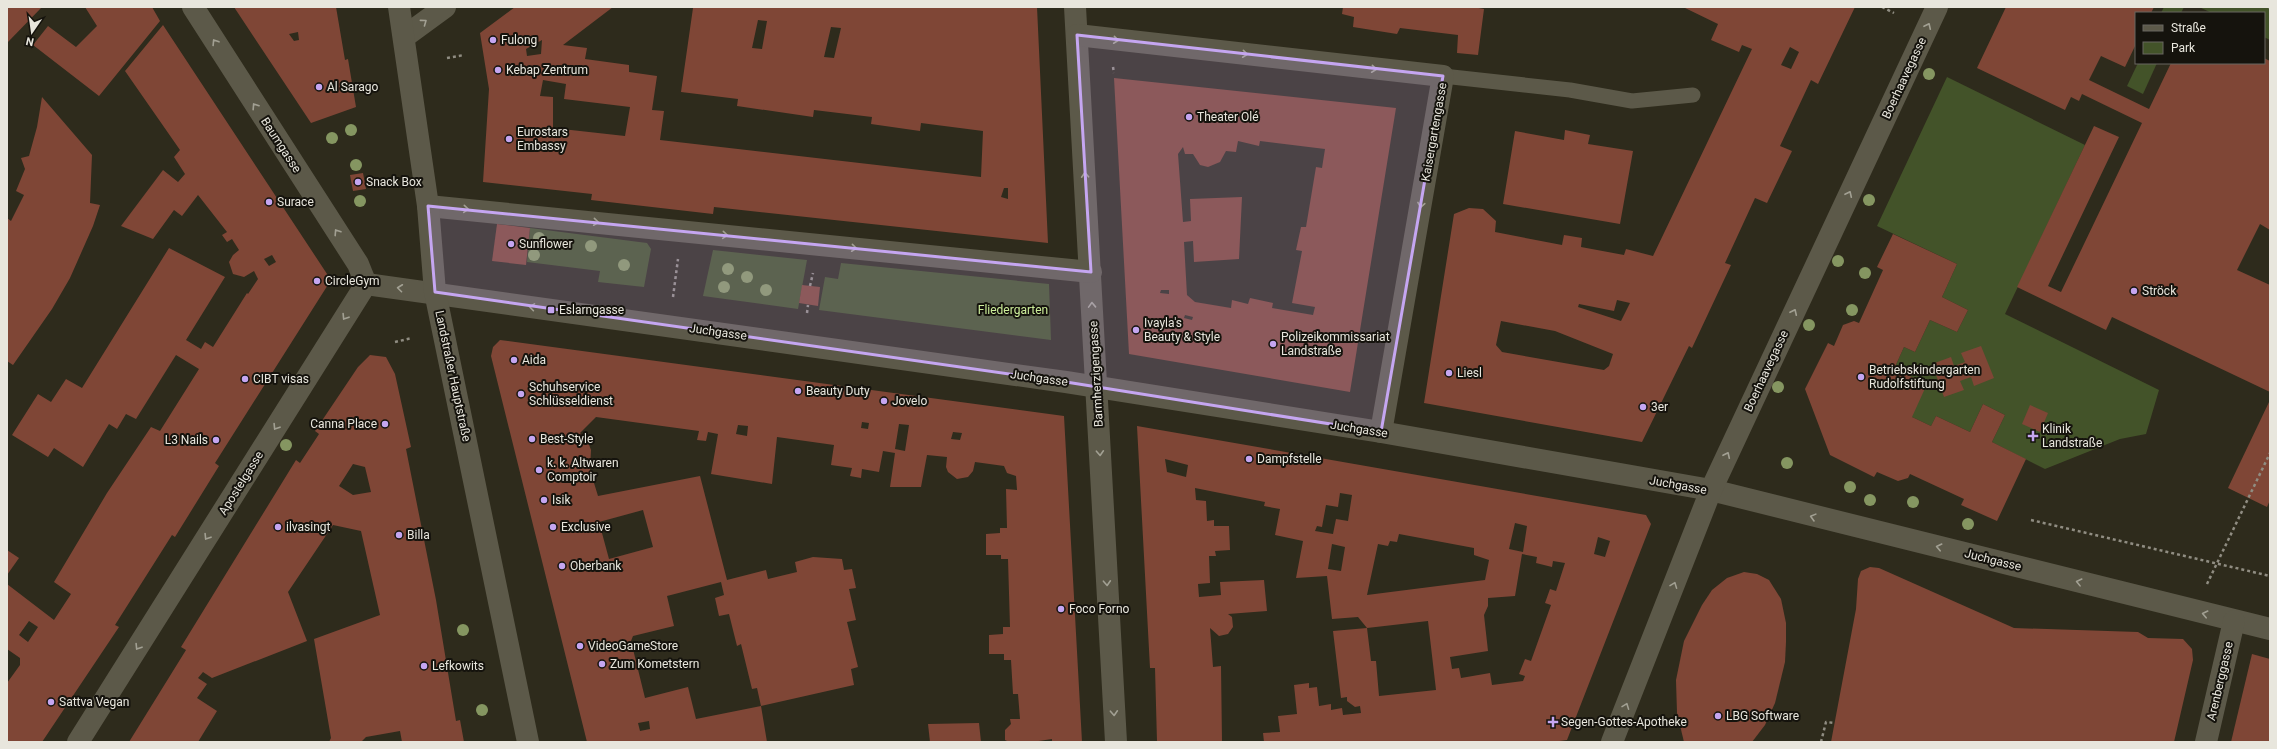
<svg xmlns="http://www.w3.org/2000/svg" width="2277" height="749" font-family="Roboto,sans-serif">
  <style>
    .green { fill: #435329 }
    .building { fill: #7f4636; fill-rule: evenodd }
    .lines { fill: none; stroke-linecap: round; stroke-linejoin: round }
    .path { stroke: #908d82; stroke-width: 2.5; stroke-dasharray: 3 3; stroke-linecap: butt }
    .service { stroke: #5c5949; stroke-width: 15 }
    .minor { stroke: #5c5949; stroke-width: 22 }
    .secondary { stroke: #5c5949; stroke-width: 22 }
    .tree { fill: #859661 }
    .oneway { stroke: #a2a093 }
    .marked { fill: #c5a6f1; fill-opacity: 0.2; stroke: #c5a6f1; stroke-width: 3; stroke-linejoin: round }
    .poi-dot { fill: #c5a6f1; stroke: #15130d; stroke-width: 1.5 }
    .labels { text-anchor: middle; stroke-width: 4; stroke-linejoin: round; paint-order: stroke }
    .poi-label { font-size: 12px; fill: #e8e6dd; stroke: #15130d; text-anchor: start }
    .street-label { font-size: 12px; fill: #e8e6dd; stroke: #15130d }
    .park-label { font-size: 12px; fill: #cced9a; stroke: #15130d }
  </style>
  <rect width="100%" height="100%" fill="#2e2b1c"/>
  <g class="green">
    <polygon points="2164,7 2184,7 2181,13 2161,13"/>
    <polygon points="2199,7 2270,7 2270,40 2264,37 2264,13 2212,13"/>
    <polygon points="2138,63 2157,63 2143,94 2127,86"/>
    <polygon points="1947,77 2085,145 2005,314 2159,390 2146,434 2120,439 2045,469 1992,442 2005,415 1983,404 1970,432 1936,416 1931,426 1912,417 1894,369 1904,347 1915,352 1930,320 1957,332 1968,310 1942,297 1957,264 1877,226"/>
    <polygon points="530,228 647,243 651,249 644,287 598,282 600,271 527,262"/>
    <polygon points="713,250 807,260 798,309 703,296"/>
    <polygon points="841,263 1049,284 1051,340 819,310 825,277 838,279"/>
  </g>
  <g class="building">
    <polygon points="7,7 42,7 7,43"/>
    <polygon points="85,7 152,7 160,21 99,96 33,45 48,26 76,47 97,26"/>
    <path d="M234 7H336L345 60 348 59 356 107 311 123ZM298 32 299 40 294 41 289 34Z"/>
    <path d="M515 7H613L563 45 587 48 585 59 629 65V72L657 76 652 110 664 111 660 140 981 177 983 131 921 123 920 131 871 124 872 117 814 110 813 117 737 106 738 99 681 92 693 8 1037 7 1048 243 714 207 713 214 591 200 592 194 483 182 489 89 480 33ZM758 20 767 21 762 49 752 48ZM831 27 841 28 834 58 824 57ZM542 40 541 54 527 56 526 49ZM543 80 566 84 564 99 630 107 625 136 553 128V97L540 96ZM1004 188H1008V199L1001 197Z"/>
    <polygon points="1343,7 1473,7 1484,9 1478,55 1457,53 1458,35 1400,28 1397,34 1353,27 1354,17 1342,14"/>
    <path d="M1683 7H1855L1818 84 1811 80 1780 146 1792 151 1779 178 1767 203 1755 198 1725 263 1731 265 1692 348 1689 346 1642 442 1424 403 1454 214 1469 208 1483 209 1496 221 1495 232 1562 245 1564 235 1582 238 1581 247 1624 255 1626 249 1653 256 1752 49 1742 45 1739 52 1711 40 1718 24ZM1790 47 1799 52 1791 69 1781 65ZM1617 300 1630 303 1621 321 1578 307 1579 304 1614 311ZM1501 321 1555 331 1613 354 1609 366 1604 370 1502 352 1496 345Z"/>
    <polygon points="2006,7 2154,7 2151,13 2136,13 2136,44 2125,67 2101,56 2089,80 2149,109 2171,63 2264,63 2264,58 2270,61 2270,230 2260,224 2237,270 2270,285 2270,392 2112,317 2106,330 2017,287 2094,126 2119,137 2048,286 2061,292 2142,123 2082,94 2079,101 2071,97 2065,110 1977,68"/>
    <path d="M163 25 331 280 215 463 219 466 175 537 172 535 115 625 119 627 42 742H7V683L20 665V658L7 649V584L54 620 71 594 54 582 107 493 151 427 160 431 199 369 176 355 136 419 126 414 117 429 109 424 83 467 54 448 48 457 12 435 38 394 51 402 66 379 82 388 169 248 225 277 186 340 201 349 205 342 213 347 247 293 248 294 258 279 254 271 244 277 233 274 229 262 233 255 239 250 232 239 227 242 222 235 227 232 198 195 182 216 174 210 153 239 121 226 163 170 178 182 185 174 174 157 180 150 125 71ZM272 255 276 262 269 266 264 259ZM29 621 38 627 28 642 19 635Z"/>
    <path d="M1114 78 1396 108 1350 392 1129 354ZM1238 141 1259 146 1260 141 1325 149 1322 168 1316 167 1306 227H1301L1296 250 1302 251 1292 303 1315 307 1313 315 1272 308 1273 303 1250 298 1248 304 1232 300 1231 308 1195 302 1187 295 1184 242 1193 241 1194 262 1239 259 1242 197 1190 199 1191 221 1183 222 1178 154 1183 147 1185 154H1193L1200 165 1208 167 1220 162 1226 151 1236 152ZM1161 290H1169V294L1160 293ZM1185 315 1193 317 1192 320 1184 318Z"/>
    <polygon points="42,97 92,155 90,203 100,205 93,226 70,278 52,309 13,365 7,361 7,218 11,221 24,195 16,191 25,169 21,158 29,156 37,127"/>
    <polygon points="1565,130 1590,135 1588,144 1633,151 1620,224 1503,204 1515,131 1564,140"/>
    <polygon points="363,173 366,189 353,191 350,175"/>
    <polygon points="497,224 530,228 526,265 492,261"/>
    <polygon points="1893,234 1957,264 1942,297 1968,310 1957,332 1930,320 1915,352 1904,347 1894,369 1927,384 1912,417 1931,426 1936,416 1970,432 1983,404 2005,415 1992,442 2026,459 1997,521 1961,505 1964,499 1910,474 1908,478 1898,481 1877,472 1874,477 1830,455 1805,389 1828,343 1834,346 1843,325 1854,321 1859,323 1883,270 1877,267"/>
    <polygon points="802,285 820,287 818,306 799,303"/>
    <path d="M500 340 1064 416 1082 742H1052V739L1032 742H1009L1005 740V730L1011 724 1010 719H1020L1018 694H1013L1011 660H1004V654H989V635L1003 634V627H1010L1008 559H1001V555H986V534L1000 533V528H1007L1006 489 1017 490 1016 476 1007 473 1004 466 975 462 973 471 968 477 957 479 948 472 946 467 947 457 927 455 921 487H890L895 453 883 451 879 472 862 469 861 478 850 476 852 468 831 465 834 445 777 437 772 484 711 474 718 434 708 432 706 441 697 440 699 431 596 417 580 433 588 442 591 450 590 470 598 496 700 476 727 580 766 570 768 579 797 572 795 562 813 557 842 559 844 570 852 569 856 588 849 589 856 620 847 622 858 667 851 669 854 685 761 706 757 688 752 689 741 644 737 646 729 614 719 616 715 598 724 595 721 582 667 596 674 626 633 636 631 641 645 698 688 687 696 719 761 706 767 742H587L491 356 493 347ZM862 422 869 423 868 429 861 428ZM899 424 909 425 905 451 895 449ZM738 425 748 426 747 436 736 434ZM953 432 962 433 960 440 951 439ZM643 510 653 547 609 559 599 522ZM649 721 650 729 640 731 638 723Z"/>
    <polygon points="1981,346 1994,378 1974,386 1971,377 1960,381 1964,390 1944,397 1932,364 1951,357 1954,366 1965,362 1961,353"/>
    <path d="M370 355 386 357 395 374 411 447 406 449 436 600 456 721 460 720 464 742H402L400 731 366 737 361 742H329L331 738 314 639 380 615 361 531 333 525 288 592 307 641 212 678 203 672 198 678 207 684 197 698 217 711 198 742H129L186 650 181 647 296 460 300 463 319 434 315 431 358 367ZM353 464 365 467 371 492 353 495 339 486Z"/>
    <polygon points="2270,400 2270,500 2267,507 2228,488"/>
    <polygon points="2030,405 2048,413 2040,432 2022,424"/>
    <path d="M1137 426 1646 515 1651 524 1567 740 1552 742H1264L1263 733 1280 732 1278 716 1297 714 1294 685 1309 683V688L1317 687 1319 706 1331 704V710L1342 708 1343 715 1361 713 1360 706 1355 707 1347 701V697L1341 698 1333 631 1367 628 1371 661H1376L1379 696 1436 690 1428 621 1367 628 1358 617 1332 619 1327 576 1296 578 1303 541 1275 535 1280 509 1264 506 1265 502 1195 488 1196 500 1206 501 1207 521 1214 520V526H1229L1230 550 1215 551 1216 556H1209L1210 583 1198 584 1199 597 1221 595 1220 582 1264 580 1267 611 1228 614 1232 617 1233 627 1228 634 1219 636 1210 628 1213 667 1221 666 1222 742H1157L1155 668H1150ZM1165 459 1188 465 1186 477 1167 472ZM1340 493 1352 495 1348 521 1336 519 1333 534 1315 531 1317 526 1322 527 1326 505 1338 507ZM1515 523 1527 526 1523 552 1509 549ZM1399 534 1474 548V555L1489 560 1485 580 1367 595 1378 544 1388 546 1390 541 1397 542ZM1598 537 1610 541 1605 557 1594 554ZM1332 544 1345 547 1341 571 1328 569ZM1522 554 1537 557 1536 563 1552 567 1553 561 1565 563 1556 591 1550 589 1545 603 1551 605 1531 661 1525 659 1519 674 1525 676 1523 681 1492 685 1490 673 1461 678 1459 668 1452 669 1450 657 1488 651 1484 615 1488 606V598L1515 596Z"/>
    <polygon points="7,550 19,558 7,575"/>
    <polygon points="1870,567 1879,568 2014,628 2138,632 2148,638 2183,639 2192,649 2193,660 2174,742 1831,742 1856,609 1858,579 1861,571"/>
    <polygon points="1744,572 1757,574 1769,580 1781,599 1786,623 1786,642 1785,662 1775,703 1765,725 1752,742 1684,742 1677,713 1676,680 1684,641 1702,605 1712,590 1727,578"/>
    <polygon points="2252,654 2270,659 2270,742 2231,742"/>
    <polygon points="979,723 981,742 930,742 928,724"/>
  </g>
  <g class="lines">
    <g class="path">
      <polyline points="1882,7 1894,13"/>
      <polyline points="2269,7 2270,8"/>
      <polyline points="447,58 464,55"/>
      <polyline points="1113,67 1114,73"/>
      <polyline points="810,286 813,273"/>
      <polyline points="673,297 678,259"/>
      <polyline points="807,313 808,305"/>
      <polyline points="395,342 412,338"/>
      <polyline points="2031,520 2270,576"/>
      <polyline points="2207,584 2270,453"/>
      <polyline points="1821,742 1826,722 1835,723"/>
    </g>
    <polyline class="service" points="1443,76 1570,90 1632,101 1693,95"/>
    <g class="minor">
      <polyline points="193,7 358,264 366,284"/>
      <polyline points="1075,7 1116,742"/>
      <polyline points="1077,35 1443,76 1381,432"/>
      <polyline points="404,37 445,7"/>
      <polyline points="428,206 1091,272"/>
      <polyline points="366,284 1066,382 1381,432 1711,490 2270,629"/>
      <polyline points="78,742 366,284"/>
      <polyline points="1612,742 1711,490 1937,7"/>
      <polyline points="2206,742 2234,621"/>
    </g>
    <polyline class="secondary" points="399,7 428,206 435,292 528,742"/>
  </g>
  <g class="tree">
    <circle cx="1929" cy="74" r="6"/>
    <circle cx="351" cy="130" r="6"/>
    <circle cx="332" cy="138" r="6"/>
    <circle cx="356" cy="165" r="6"/>
    <circle cx="1869" cy="200" r="6"/>
    <circle cx="360" cy="201" r="6"/>
    <circle cx="539" cy="238" r="6"/>
    <circle cx="591" cy="246" r="6"/>
    <circle cx="534" cy="255" r="6"/>
    <circle cx="1838" cy="261" r="6"/>
    <circle cx="624" cy="265" r="6"/>
    <circle cx="728" cy="269" r="6"/>
    <circle cx="1865" cy="273" r="6"/>
    <circle cx="747" cy="277" r="6"/>
    <circle cx="724" cy="287" r="6"/>
    <circle cx="766" cy="290" r="6"/>
    <circle cx="1852" cy="310" r="6"/>
    <circle cx="1809" cy="325" r="6"/>
    <circle cx="1778" cy="387" r="6"/>
    <circle cx="286" cy="445" r="6"/>
    <circle cx="1787" cy="463" r="6"/>
    <circle cx="1850" cy="487" r="6"/>
    <circle cx="1870" cy="500" r="6"/>
    <circle cx="1913" cy="502" r="6"/>
    <circle cx="1968" cy="524" r="6"/>
    <circle cx="463" cy="630" r="6"/>
    <circle cx="482" cy="710" r="6"/>
  </g>
  <defs><path id="oneway-chevron" d="M-2-3.5L2.5 0L-2 3.5" fill="none" stroke-width="1.6" stroke-linecap="round" stroke-linejoin="round"/></defs>
  <g class="oneway">
    <use href="#oneway-chevron" transform="translate(424 22) rotate(-36)"/>
    <use href="#oneway-chevron" transform="translate(1928 26) rotate(-65)"/>
    <use href="#oneway-chevron" transform="translate(1116 40) rotate(6)"/>
    <use href="#oneway-chevron" transform="translate(215 42) rotate(-122)"/>
    <use href="#oneway-chevron" transform="translate(1245 54) rotate(6)"/>
    <use href="#oneway-chevron" transform="translate(1374 69) rotate(6)"/>
    <use href="#oneway-chevron" transform="translate(255 106) rotate(-123)"/>
    <use href="#oneway-chevron" transform="translate(1085 175) rotate(-93)"/>
    <use href="#oneway-chevron" transform="translate(1849 194) rotate(-65)"/>
    <use href="#oneway-chevron" transform="translate(1421 205) rotate(100)"/>
    <use href="#oneway-chevron" transform="translate(466 209) rotate(5)"/>
    <use href="#oneway-chevron" transform="translate(596 222) rotate(6)"/>
    <use href="#oneway-chevron" transform="translate(337 232) rotate(-123)"/>
    <use href="#oneway-chevron" transform="translate(725 235) rotate(5)"/>
    <use href="#oneway-chevron" transform="translate(854 248) rotate(6)"/>
    <use href="#oneway-chevron" transform="translate(400 288) rotate(-173)"/>
    <use href="#oneway-chevron" transform="translate(1092 305) rotate(-92)"/>
    <use href="#oneway-chevron" transform="translate(532 307) rotate(-171)"/>
    <use href="#oneway-chevron" transform="translate(1794 312) rotate(-65)"/>
    <use href="#oneway-chevron" transform="translate(345 317) rotate(122)"/>
    <use href="#oneway-chevron" transform="translate(276 427) rotate(122)"/>
    <use href="#oneway-chevron" transform="translate(1100 453) rotate(87)"/>
    <use href="#oneway-chevron" transform="translate(1727 455) rotate(-65)"/>
    <use href="#oneway-chevron" transform="translate(1813 517) rotate(-165)"/>
    <use href="#oneway-chevron" transform="translate(207 537) rotate(122)"/>
    <use href="#oneway-chevron" transform="translate(1939 547) rotate(-167)"/>
    <use href="#oneway-chevron" transform="translate(2079 582) rotate(-166)"/>
    <use href="#oneway-chevron" transform="translate(1107 583) rotate(87)"/>
    <use href="#oneway-chevron" transform="translate(1674 585) rotate(-69)"/>
    <use href="#oneway-chevron" transform="translate(2205 614) rotate(-167)"/>
    <use href="#oneway-chevron" transform="translate(138 647) rotate(122)"/>
    <use href="#oneway-chevron" transform="translate(1626 706) rotate(-69)"/>
    <use href="#oneway-chevron" transform="translate(1114 713) rotate(87)"/>
  </g>
  <path class="marked" d="M1077 35 1443 76 1381 432 1066 382 435 292 428 206 1091 272Z"/>
  <g class="poi-dot">
    <circle cx="493" cy="40" r="4"/>
    <circle cx="498" cy="70" r="4"/>
    <circle cx="319" cy="87" r="4"/>
    <circle cx="1189" cy="117" r="4"/>
    <circle cx="509" cy="139" r="4"/>
    <circle cx="358" cy="182" r="4"/>
    <circle cx="269" cy="202" r="4"/>
    <circle cx="511" cy="244" r="4"/>
    <circle cx="317" cy="281" r="4"/>
    <circle cx="2134" cy="291" r="4"/>
    <rect x="547" y="306" width="8" height="8" rx="2"/>
    <circle cx="1136" cy="330" r="4"/>
    <circle cx="1273" cy="344" r="4"/>
    <circle cx="514" cy="360" r="4"/>
    <circle cx="1449" cy="373" r="4"/>
    <circle cx="1861" cy="377" r="4"/>
    <circle cx="245" cy="379" r="4"/>
    <circle cx="798" cy="391" r="4"/>
    <circle cx="521" cy="394" r="4"/>
    <circle cx="884" cy="401" r="4"/>
    <circle cx="1643" cy="407" r="4"/>
    <circle cx="385" cy="424" r="4"/>
    <path d="M2031 430h4v4h4v4h-4v4h-4v-4h-4v-4h4z"/>
    <circle cx="532" cy="439" r="4"/>
    <circle cx="216" cy="440" r="4"/>
    <circle cx="1249" cy="459" r="4"/>
    <circle cx="539" cy="470" r="4"/>
    <circle cx="544" cy="500" r="4"/>
    <circle cx="278" cy="527" r="4"/>
    <circle cx="553" cy="527" r="4"/>
    <circle cx="399" cy="535" r="4"/>
    <circle cx="562" cy="566" r="4"/>
    <circle cx="1061" cy="609" r="4"/>
    <circle cx="580" cy="646" r="4"/>
    <circle cx="602" cy="664" r="4"/>
    <circle cx="424" cy="666" r="4"/>
    <circle cx="51" cy="702" r="4"/>
    <circle cx="1718" cy="716" r="4"/>
    <path d="M1551 716h4v4h4v4h-4v4h-4v-4h-4v-4h4z"/>
  </g>
  <g class="labels">
    <g class="poi-label">
      <text x="501" y="44">Fulong</text>
      <text x="506" y="74">Kebap Zentrum</text>
      <text x="327" y="91">Al Sarago</text>
      <text x="1197" y="121">Theater Olé</text>
      <text x="517" y="136">Eurostars<tspan x="517" dy="14">Embassy</tspan></text>
      <text x="366" y="186">Snack Box</text>
      <text x="277" y="206">Surace</text>
      <text x="519" y="248">Sunflower</text>
      <text x="325" y="285">CircleGym</text>
      <text x="2142" y="295">Ströck</text>
      <text x="559" y="314">Eslarngasse</text>
      <text x="1144" y="327">Ivayla's<tspan x="1144" dy="14">Beauty &amp; Style</tspan></text>
      <text x="1281" y="341">Polizeikommissariat<tspan x="1281" dy="14">Landstraße</tspan></text>
      <text x="522" y="364">Aida</text>
      <text x="1869" y="374">Betriebskindergarten<tspan x="1869" dy="14">Rudolfstiftung</tspan></text>
      <text x="1457" y="377">Liesl</text>
      <text x="253" y="383">CIBT visas</text>
      <text x="529" y="391">Schuhservice<tspan x="529" dy="14">Schlüsseldienst</tspan></text>
      <text x="806" y="395">Beauty Duty</text>
      <text x="892" y="405">Jovelo</text>
      <text x="1651" y="411">3er</text>
      <text x="377" y="428" text-anchor="end">Canna Place</text>
      <text x="2042" y="433">Klinik<tspan x="2042" dy="14">Landstraße</tspan></text>
      <text x="540" y="443">Best-Style</text>
      <text x="208" y="444" text-anchor="end">L3 Nails</text>
      <text x="1257" y="463">Dampfstelle</text>
      <text x="547" y="467">k. k. Altwaren<tspan x="547" dy="14">Comptoir</tspan></text>
      <text x="552" y="504">Isik</text>
      <text x="286" y="531">ilvasingt</text>
      <text x="561" y="531">Exclusive</text>
      <text x="407" y="539">Billa</text>
      <text x="570" y="570">Oberbank</text>
      <text x="1069" y="613">Foco Forno</text>
      <text x="588" y="650">VideoGameStore</text>
      <text x="610" y="668">Zum Kometstern</text>
      <text x="432" y="670">Lefkowits</text>
      <text x="59" y="706">Sattva Vegan</text>
      <text x="1726" y="720">LBG Software</text>
      <text x="1561" y="726">Segen-Gottes-Apotheke</text>
    </g>
    <g class="street-label">
      <text transform="translate(1904 78) rotate(-65)" y="4">Boerhaavegasse</text>
      <text transform="translate(1434 132) rotate(-80)" y="4">Kaisergartengasse</text>
      <text transform="translate(281 145) rotate(57)" y="4">Baumgasse</text>
      <text transform="translate(718 332) rotate(8)" y="4">Juchgasse</text>
      <text transform="translate(1766 371) rotate(-65)" y="4">Boerhaavegasse</text>
      <text transform="translate(1096 374) rotate(-93)" y="4">Barmherzigengasse</text>
      <text transform="translate(453 376) rotate(78)" y="4">Landstraßer Hauptstraße</text>
      <text transform="translate(1039 378) rotate(8)" y="4">Juchgasse</text>
      <text transform="translate(1359 429) rotate(9)" y="4">Juchgasse</text>
      <text transform="translate(241 483) rotate(-58)" y="4">Apostelgasse</text>
      <text transform="translate(1678 485) rotate(10)" y="4">Juchgasse</text>
      <text transform="translate(1993 560) rotate(14)" y="4">Juchgasse</text>
      <text transform="translate(2220 681) rotate(-77)" y="4">Arenberggasse</text>
    </g>
    <g class="park-label">
      <text x="1013" y="314">Fliedergarten</text>
    </g>
  </g>
  <rect width="2277" height="749" fill="none" stroke="#e8e6dd" stroke-width="16"/>
  <rect x="2135" y="12" width="130" height="52" fill="#15130d" stroke="#696760"/>
  <rect x="2143" y="25" width="20" height="6" fill="#5c5949" stroke="#696760"/>
  <text x="2171" y="32" font-size="12" fill="#e8e6dd">Straße</text>
  <rect x="2143" y="42" width="20" height="12" fill="#435329" stroke="#696760"/>
  <text x="2171" y="52" font-size="12" fill="#e8e6dd">Park</text>
  <g transform="translate(32 32) rotate(193)" stroke="#15130d" stroke-width="3" paint-order="stroke">
  <path d="M0-3L7 15L0 10L-7 15Z" fill="#e8e6dd"/>
  <text y="-6" font-size="11" font-weight="bold" text-anchor="middle" fill="#e8e6dd">N</text>
  </g>
</svg>
